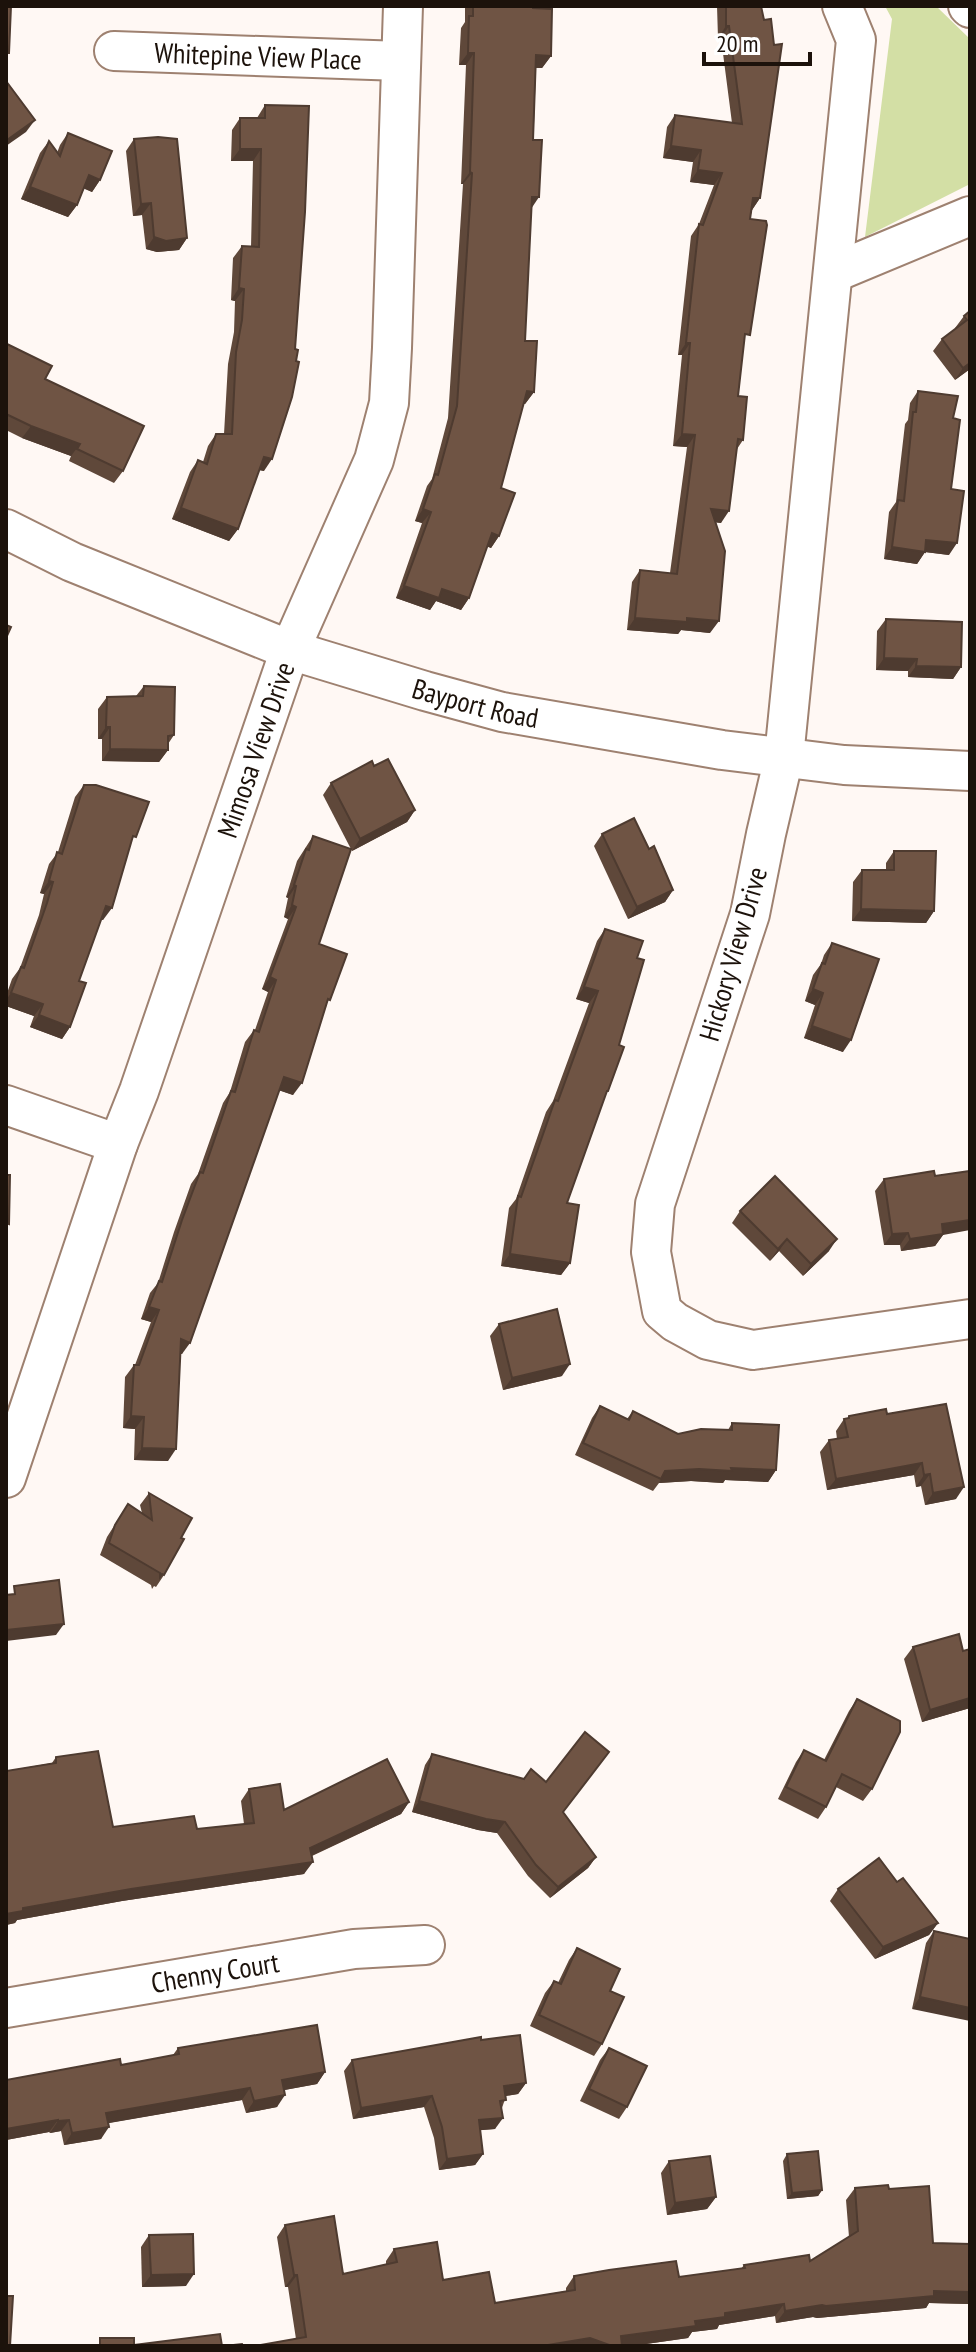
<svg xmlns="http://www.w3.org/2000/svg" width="976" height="2352" font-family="'PT Sans Narrow',sans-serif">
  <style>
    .green { fill: #d3dfa5 }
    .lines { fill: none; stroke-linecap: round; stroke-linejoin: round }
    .minor-casing { stroke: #9e8170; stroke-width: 42 }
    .minor { stroke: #fff; stroke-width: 38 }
    .wall { fill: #5f483a }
    .shaded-wall { fill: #4e3b30 }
    .building { fill: #6f5444; stroke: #4e3b30; stroke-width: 2 }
    .labels { text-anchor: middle; stroke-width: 8; stroke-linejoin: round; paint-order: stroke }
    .street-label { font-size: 28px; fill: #1c120b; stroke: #fff }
  </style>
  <rect width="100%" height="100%" fill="#fff8f4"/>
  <polygon class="green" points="885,6 936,6 970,39 970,184 865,237 892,19"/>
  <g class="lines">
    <g class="minor-casing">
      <g id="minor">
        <polyline points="842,6 856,40 784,757 766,834 750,914 655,1204 651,1252 662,1311 675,1322 708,1340 753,1350 970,1319"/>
        <polyline points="968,6 970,8"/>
        <path id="s1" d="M114 51 401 61"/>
        <polyline points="833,273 970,216"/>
        <path id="s2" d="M6 529 72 562 290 650 425 691 502 712 722 750 844 765 970 771"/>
        <polyline points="6,1105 118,1144"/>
        <path id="s3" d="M6 1478 118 1144 139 1091 290 650 374 460 389 403 392 348 403 6"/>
        <path id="s4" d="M6 2008 354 1949 425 1945"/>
      </g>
    </g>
    <use href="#minor" class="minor"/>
  </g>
  <g class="wall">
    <polygon points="465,6 533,6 533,8 551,56 542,68 536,68 531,208 525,341 534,392 525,404 523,404 501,488 499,536 491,548 487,546 469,598 461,610 436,601 430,610 396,598 422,523 415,521 427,486 432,479 448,418 463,184 461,184 466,65 459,65 461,28 465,22"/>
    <polygon points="717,6 761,6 760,198 752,210 750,219 744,343 738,396 743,440 737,449 721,523 715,522 710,633 681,630 678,634 627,630 632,582 640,570 670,573 687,447 673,446 682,355 678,355 691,236 699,224 714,185 690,182 693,162 663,158 667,127 675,115 732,123 721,38 718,38"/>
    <polygon points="265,105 264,471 259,470 238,529 229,541 172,519 190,472 198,460 203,462 208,446 216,434 224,434 228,364 234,332 235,301 231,300 233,258 242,246 251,247 253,161 231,161 232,130 240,118 257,118"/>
    <polygon points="68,133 100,180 92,192 84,188 77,205 68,217 21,199 40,153 49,141 57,153 60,145"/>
    <polygon points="134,139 187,238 179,250 157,252 146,249 142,215 133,216 126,151"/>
    <polygon points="970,311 970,369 955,380 933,351 942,339 956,329 955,328 964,316"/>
    <polygon points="6,345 45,379 123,471 114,483 69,461 71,456 22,438 6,430"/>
    <polygon points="918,391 953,418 949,555 925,552 917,564 884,559 889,512 896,502 905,424 908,420 910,403"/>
    <polygon points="886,619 961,667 953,679 908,677 908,671 876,670 877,631"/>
    <polygon points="144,686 174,735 168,744 168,750 159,762 102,761 102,739 98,739 98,709 107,697 136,696"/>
    <polygon points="374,766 415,810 407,822 352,851 323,795 331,783"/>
    <polygon points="84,785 131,844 103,920 101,919 79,981 70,1027 62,1039 30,1027 34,1016 6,1006 6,996 12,979 20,968 39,915 44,894 40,893 49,864 58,852 75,797"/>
    <polygon points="602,834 673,890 665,902 628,919 594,846"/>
    <polygon points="313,836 319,944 327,1004 293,1095 279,1090 182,1354 181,1354 168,1461 134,1460 135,1429 123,1428 125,1377 134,1365 135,1365 151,1322 141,1319 150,1293 158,1283 174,1232 191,1184 198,1174 223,1103 230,1092 245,1042 254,1030 255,1030 268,992 262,989 288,919 284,917 288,898 286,897 297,861"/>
    <polygon points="894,851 934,911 926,923 852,921 853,882 862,870 886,870 886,863"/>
    <polygon points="605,929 637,958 604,1097 567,1203 570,1263 561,1275 501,1266 509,1208 516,1199 546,1112 553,1101 589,1003 576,999 597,941"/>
    <polygon points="832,943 843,1052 804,1038 815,1005 805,1001 813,975 821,964 824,955"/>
    <polygon points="884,1179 943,1235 935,1246 901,1251 900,1245 884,1245 875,1191"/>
    <polygon points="740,1211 829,1251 803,1276 779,1251 770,1261 732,1223"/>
    <polygon points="499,1324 562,1376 503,1390 490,1336"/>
    <polygon points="600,1406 627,1419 633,1411 678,1434 728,1430 732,1423 776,1470 768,1482 725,1480 723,1483 691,1481 659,1483 653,1491 575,1455 592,1418"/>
    <polygon points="887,1414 956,1499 925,1505 921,1486 916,1487 914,1475 827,1490 820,1452 829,1440 837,1439 836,1431 844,1419 847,1419 849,1416"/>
    <polygon points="149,1493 181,1538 164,1575 156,1587 154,1586 152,1589 151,1585 100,1555 107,1537 128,1504 142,1513 140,1505"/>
    <polygon points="913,1647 963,1651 970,1708 922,1722 904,1659"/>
    <polygon points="857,1699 872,1789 863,1801 836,1787 826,1807 818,1819 778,1799 796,1762 804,1750 824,1760 849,1711"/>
    <polygon points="432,1754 563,1812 596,1857 588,1868 550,1898 528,1876 497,1833 478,1830 412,1812 425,1765"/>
    <polygon points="56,1757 113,1827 197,1829 244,1824 241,1801 249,1789 284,1810 409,1802 401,1814 312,1856 304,1874 122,1901 17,1920 15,1923 6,1925 6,1771 52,1763"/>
    <polygon points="897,1882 938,1923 929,1935 875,1959 830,1901 838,1889"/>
    <polygon points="934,1931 970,1939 912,2009 926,1943"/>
    <polygon points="577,1948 610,1991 602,2044 594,2056 530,2026 545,1993 554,1981 558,1983 569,1960"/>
    <polygon points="481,2040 526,2083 518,2094 506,2096 495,2129 480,2130 483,2154 475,2165 439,2170 434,2138 424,2107 353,2119 344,2071 352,2060"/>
    <polygon points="178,2048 325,2072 317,2084 284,2090 277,2107 246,2113 242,2100 108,2123 101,2139 64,2145 61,2131 50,2133 49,2132 6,2140 6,2080 121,2065 173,2055"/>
    <polygon points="609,2048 627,2107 619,2119 580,2101 600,2060"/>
    <polygon points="787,2154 822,2190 818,2196 787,2199 783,2161"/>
    <polygon points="669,2161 716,2197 707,2209 667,2215 661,2173"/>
    <polygon points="855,2188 889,2189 933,2243 970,2244 970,2304 929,2303 926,2308 817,2318 813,2317 776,2323 775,2316 719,2325 717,2329 692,2332 688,2338 632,2346 255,2346 296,2339 288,2287 285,2287 277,2237 285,2225 343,2274 386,2265 386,2261 394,2249 443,2280 495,2303 566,2291 566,2288 574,2276 679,2277 741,2269 744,2265 810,2261 849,2237 846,2200"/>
    <polygon points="149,2235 186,2286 142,2287 141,2247"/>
  </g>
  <g class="shaded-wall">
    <polygon points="726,26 729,26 721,38 718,38"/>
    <polygon points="468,53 474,53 466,65 459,65"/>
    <polygon points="536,55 551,56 542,68 528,67"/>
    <polygon points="35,120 26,132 6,146 7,140"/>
    <polygon points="671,146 701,150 693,162 663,158"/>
    <polygon points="240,149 261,149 253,161 231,161"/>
    <polygon points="698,170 722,173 714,185 690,182"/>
    <polygon points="470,172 472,173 463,184 461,184"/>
    <polygon points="89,175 100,180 92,192 80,187"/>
    <polygon points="30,187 77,205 68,217 21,199"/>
    <polygon points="532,197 539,197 531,209"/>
    <polygon points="753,198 760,198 752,210"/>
    <polygon points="151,203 142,215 133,216 141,204"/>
    <polygon points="154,237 187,238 179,250 157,252 146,249"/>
    <polygon points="239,288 244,289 235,301 231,300"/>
    <polygon points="686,343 690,343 682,355 678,355"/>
    <polygon points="970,363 970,369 955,380 963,368"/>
    <polygon points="527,391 534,392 525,404 518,403"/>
    <polygon points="31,426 80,444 71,456 22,438"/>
    <polygon points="682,434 695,435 687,447 673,446"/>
    <polygon points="264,457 272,459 264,471 255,469"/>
    <polygon points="181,508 238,529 229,541 172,519"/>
    <polygon points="423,509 431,512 422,523 415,521"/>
    <polygon points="711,509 729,511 721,523 703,521"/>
    <polygon points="492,533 499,536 491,548 483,545"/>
    <polygon points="926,540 957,543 949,555 925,552 917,564 884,559 892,547"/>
    <polygon points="404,586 442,589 469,598 461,610 436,601 430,610 396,598"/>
    <polygon points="635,618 687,618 719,621 710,633 681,630 678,634 627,630"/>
    <polygon points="884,658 917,659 908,671 876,670"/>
    <polygon points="916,666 961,667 953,679 908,677"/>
    <polygon points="106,727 110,727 102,739 98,739"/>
    <polygon points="110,749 168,750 159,762 102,761"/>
    <polygon points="415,810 407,822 352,851 360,839"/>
    <polygon points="49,881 53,882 44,894 40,893"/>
    <polygon points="294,885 296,886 288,898 286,897"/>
    <polygon points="673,890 665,902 628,919 637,907"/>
    <polygon points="292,905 296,907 288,919 284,917"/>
    <polygon points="106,906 112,908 103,920 97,918"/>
    <polygon points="861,909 934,911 926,923 852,921"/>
    <polygon points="270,977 276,980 268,992 262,989"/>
    <polygon points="584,987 598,991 589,1003 576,999"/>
    <polygon points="813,989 823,993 815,1005 805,1001"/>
    <polygon points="11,993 43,1004 34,1016 6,1006 6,1000"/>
    <polygon points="39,1015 70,1027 62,1039 30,1027"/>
    <polygon points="812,1026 851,1040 843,1052 804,1038"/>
    <polygon points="284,1077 302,1083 293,1095 275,1089"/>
    <polygon points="970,1220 970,1230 943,1235 935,1246 901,1251 910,1239 942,1224"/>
    <polygon points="908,1233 900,1245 884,1245 892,1234"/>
    <polygon points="787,1239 779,1251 770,1261 778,1249"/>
    <polygon points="837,1239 829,1251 803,1276 811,1264"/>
    <polygon points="510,1254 570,1263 561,1275 501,1266"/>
    <polygon points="149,1307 159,1310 151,1322 141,1319"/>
    <polygon points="181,1339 190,1343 182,1354 173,1351"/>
    <polygon points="570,1364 562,1376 503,1390 512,1378"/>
    <polygon points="131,1416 144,1417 135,1429 123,1428"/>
    <polygon points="142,1448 176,1449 168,1461 134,1460"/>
    <polygon points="922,1463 914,1475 827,1490 836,1479"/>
    <polygon points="731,1468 776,1470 768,1482 725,1480 723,1483 691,1481 659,1483 665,1471"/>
    <polygon points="930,1474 921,1486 916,1487 924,1475"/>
    <polygon points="964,1487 956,1499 925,1505 933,1493"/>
    <polygon points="64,1624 56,1635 6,1641 6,1630"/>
    <polygon points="970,1698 970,1708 922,1722 930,1710"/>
    <polygon points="419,1801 505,1822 497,1833 478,1830 412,1812"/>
    <polygon points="409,1802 401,1814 302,1860 310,1848"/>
    <polygon points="596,1857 588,1868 550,1898 558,1887"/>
    <polygon points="313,1862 304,1874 122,1901 17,1920 15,1923 6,1925 6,1914 23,1908 131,1889"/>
    <polygon points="938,1923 929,1935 875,1959 883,1947"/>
    <polygon points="920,1997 970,2008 970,2021 912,2009"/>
    <polygon points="325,2072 317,2084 274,2092 282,2080"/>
    <polygon points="526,2083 518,2094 497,2097 504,2086"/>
    <polygon points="250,2088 242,2100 98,2125 106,2113"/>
    <polygon points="285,2095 277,2107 246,2113 254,2101"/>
    <polygon points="432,2096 424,2107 353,2119 361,2108"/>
    <polygon points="503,2118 495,2129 471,2131 479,2120"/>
    <polygon points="58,2120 49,2132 6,2140 6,2129"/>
    <polygon points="69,2120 61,2131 50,2133 58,2121"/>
    <polygon points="109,2127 101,2139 64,2145 72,2133"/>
    <polygon points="483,2154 475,2165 439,2170 447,2159"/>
    <polygon points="822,2190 818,2196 787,2199 792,2193"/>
    <polygon points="716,2197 707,2209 667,2215 675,2203"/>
    <polygon points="194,2274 186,2286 142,2287 151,2275"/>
    <polygon points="294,2275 297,2275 288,2287 285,2287"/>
    <polygon points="934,2291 970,2292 970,2304 929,2303 926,2308 817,2318 813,2317 776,2323 785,2311 822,2305"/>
    <polygon points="784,2304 775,2316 719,2325 717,2329 692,2332 688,2338 632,2346 614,2346 621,2336 725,2313"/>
    <polygon points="590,2338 612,2346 542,2346"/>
  </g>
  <g class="building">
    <polygon points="6,6 11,6 9,53 6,53"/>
    <polygon points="473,6 533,6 533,8 552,9 551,56 536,55 533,140 542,140 541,158 539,197 532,197 525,341 537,341 534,392 527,391 501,488 515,493 499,536 492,533 469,598 442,589 439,598 404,586 431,512 423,509 435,474 438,475 457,406 472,173 470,172 474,53 468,53 469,16 473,16"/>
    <polygon points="726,6 761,6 764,20 771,19 774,45 782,44 760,198 753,198 750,219 766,221 767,225 750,335 745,334 738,396 747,397 743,440 738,439 729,511 711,509 725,551 719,621 687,618 687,622 635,618 640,570 677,574 695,435 682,434 690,343 686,343 699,224 703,225 722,173 698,170 701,150 671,146 675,115 742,124 729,26 726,26"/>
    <polygon points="6,81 35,120 7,140 6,138"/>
    <polygon points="265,105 309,106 305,212 295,349 298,350 296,361 299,362 292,397 272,459 264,457 238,529 181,508 198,460 207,464 216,434 232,434 236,352 242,320 244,289 239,288 242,246 259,247 261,149 240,149 240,118 265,118"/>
    <polygon points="68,133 112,151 100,180 89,175 77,205 30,187 49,141 60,156"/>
    <polygon points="158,137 177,139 187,238 166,241 154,237 151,203 141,204 134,139"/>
    <polygon points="970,311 970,363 963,368 942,339 967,320 964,316"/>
    <polygon points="7,344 52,366 45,379 144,426 123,471 77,449 80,444 31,426 6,414 6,346"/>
    <polygon points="918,391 958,396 953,418 960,420 951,489 964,491 957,543 926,540 925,552 892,547 898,500 904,501 913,412 916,412"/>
    <polygon points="886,619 962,622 961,667 916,666 917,659 884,658"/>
    <polygon points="6,625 11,627 6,638"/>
    <polygon points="144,686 175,687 174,735 168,736 168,750 110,749 110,727 106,727 107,697 143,696"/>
    <polygon points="388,759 415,810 360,839 331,783 372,761 374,766"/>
    <polygon points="84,785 96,785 149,802 136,837 133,836 112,908 106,906 79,981 86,983 70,1027 39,1015 43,1004 11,993 21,967 24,968 47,903 53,882 49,881 57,852 62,854"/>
    <polygon points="634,818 649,849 654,846 673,890 637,907 602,834"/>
    <polygon points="313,836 351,849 319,944 347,954 330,1000 328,999 302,1083 284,1077 190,1343 181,1339 176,1449 142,1448 144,1417 131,1416 134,1365 139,1365 159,1310 149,1307 159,1281 162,1282 182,1220 200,1172 203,1173 231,1091 235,1092 254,1030 259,1032 276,980 270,977 296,907 292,905 296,886 294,885 306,849 309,850"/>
    <polygon points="894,851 936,851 934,911 861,909 862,870 894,870"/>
    <polygon points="605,929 643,941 637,958 644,960 619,1045 624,1047 608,1091 607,1091 567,1203 579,1205 570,1263 510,1254 518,1196 521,1197 555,1100 558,1101 598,991 584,987"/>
    <polygon points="832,943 879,959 851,1040 812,1026 823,993 813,989 822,963 825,964"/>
    <polygon points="934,1171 935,1176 970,1171 970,1220 942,1224 943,1234 910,1239 908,1233 892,1234 884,1179"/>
    <polygon points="6,1175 10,1175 9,1224 6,1223"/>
    <polygon points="775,1176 837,1239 811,1264 787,1239 778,1249 740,1211"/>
    <polygon points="557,1309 570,1364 512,1378 499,1324"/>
    <polygon points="946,1404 964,1487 933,1493 930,1474 924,1475 922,1463 836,1479 829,1440 848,1437 844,1419 849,1418 849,1416 886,1409 887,1414"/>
    <polygon points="600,1406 629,1420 633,1411 678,1434 701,1429 732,1430 732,1423 779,1425 776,1470 731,1468 732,1471 699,1469 665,1471 661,1479 583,1443"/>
    <polygon points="149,1493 192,1518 181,1538 184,1539 164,1575 162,1574 160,1577 160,1573 109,1543 115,1525 128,1504 152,1520"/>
    <polygon points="59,1580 64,1624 6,1630 6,1595 15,1594 14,1586"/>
    <polygon points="959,1634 963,1651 970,1649 970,1698 930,1710 913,1647"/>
    <polygon points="857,1699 900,1721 900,1732 872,1789 842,1774 826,1807 786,1787 804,1750 826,1761"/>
    <polygon points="585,1732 609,1752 563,1812 596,1857 558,1887 536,1865 505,1822 486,1819 419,1801 432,1754 524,1779 531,1769 546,1782"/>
    <polygon points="98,1751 113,1827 194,1816 197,1829 254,1823 249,1789 280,1784 284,1810 387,1759 409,1802 310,1848 313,1862 131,1889 23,1908 23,1911 6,1914 6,1771 56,1763 56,1757"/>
    <polygon points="879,1858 897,1882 903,1878 938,1923 883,1947 838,1889"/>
    <polygon points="934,1931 970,1939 970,2008 920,1997"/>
    <polygon points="577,1948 620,1969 610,1991 624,1997 602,2044 539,2015 554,1981 561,1984"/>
    <polygon points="317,2025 325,2072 282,2080 285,2095 254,2101 250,2088 106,2113 109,2127 72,2133 69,2120 58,2121 58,2120 6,2129 6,2080 120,2059 121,2065 179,2054 178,2048"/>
    <polygon points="520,2035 526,2083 504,2086 506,2100 500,2101 503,2118 479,2120 483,2154 447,2159 442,2127 432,2096 361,2108 352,2060 481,2037 481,2040"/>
    <polygon points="609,2048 647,2066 627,2107 589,2089"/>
    <polygon points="818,2151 822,2190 792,2193 787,2154"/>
    <polygon points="710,2156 716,2197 675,2203 669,2161"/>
    <polygon points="888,2185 889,2189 929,2186 933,2243 970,2244 970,2292 934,2291 934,2296 826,2306 822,2305 785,2311 784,2304 725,2313 725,2317 695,2321 696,2326 621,2336 622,2346 612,2346 590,2338 542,2346 255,2346 306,2337 297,2275 294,2275 285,2225 334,2216 343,2274 397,2262 394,2249 437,2242 443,2280 489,2272 495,2303 575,2290 574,2276 609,2270 676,2261 679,2277 745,2268 744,2265 809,2255 810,2261 858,2231 855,2188"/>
    <polygon points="193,2234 194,2274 151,2275 149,2235"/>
    <polygon points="6,2296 13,2296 10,2346 6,2346"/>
    <polygon points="220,2334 222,2346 100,2346 100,2338 134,2338 134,2345"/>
    <polygon points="242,2344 243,2346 224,2346"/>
  </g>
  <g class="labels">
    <g class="street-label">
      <text dy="10" stroke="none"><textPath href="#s1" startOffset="144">Whitepine View Place</textPath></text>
      <text dy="10" stroke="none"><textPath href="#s2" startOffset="502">Bayport Road</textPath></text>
      <text dy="10" stroke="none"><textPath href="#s3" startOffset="770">Mimosa View Drive</textPath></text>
      <text transform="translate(733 954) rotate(-74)" y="10">Hickory View Drive</text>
      <text dy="10" stroke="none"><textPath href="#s4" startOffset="212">Chenny Court</textPath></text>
    </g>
  </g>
  <rect width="976" height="2352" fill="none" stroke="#1c120b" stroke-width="16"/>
  <path d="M704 52v12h106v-12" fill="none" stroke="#1c120b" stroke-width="4"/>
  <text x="716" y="52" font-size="24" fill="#1c120b" stroke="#ffffff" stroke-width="6" paint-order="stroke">20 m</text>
</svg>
